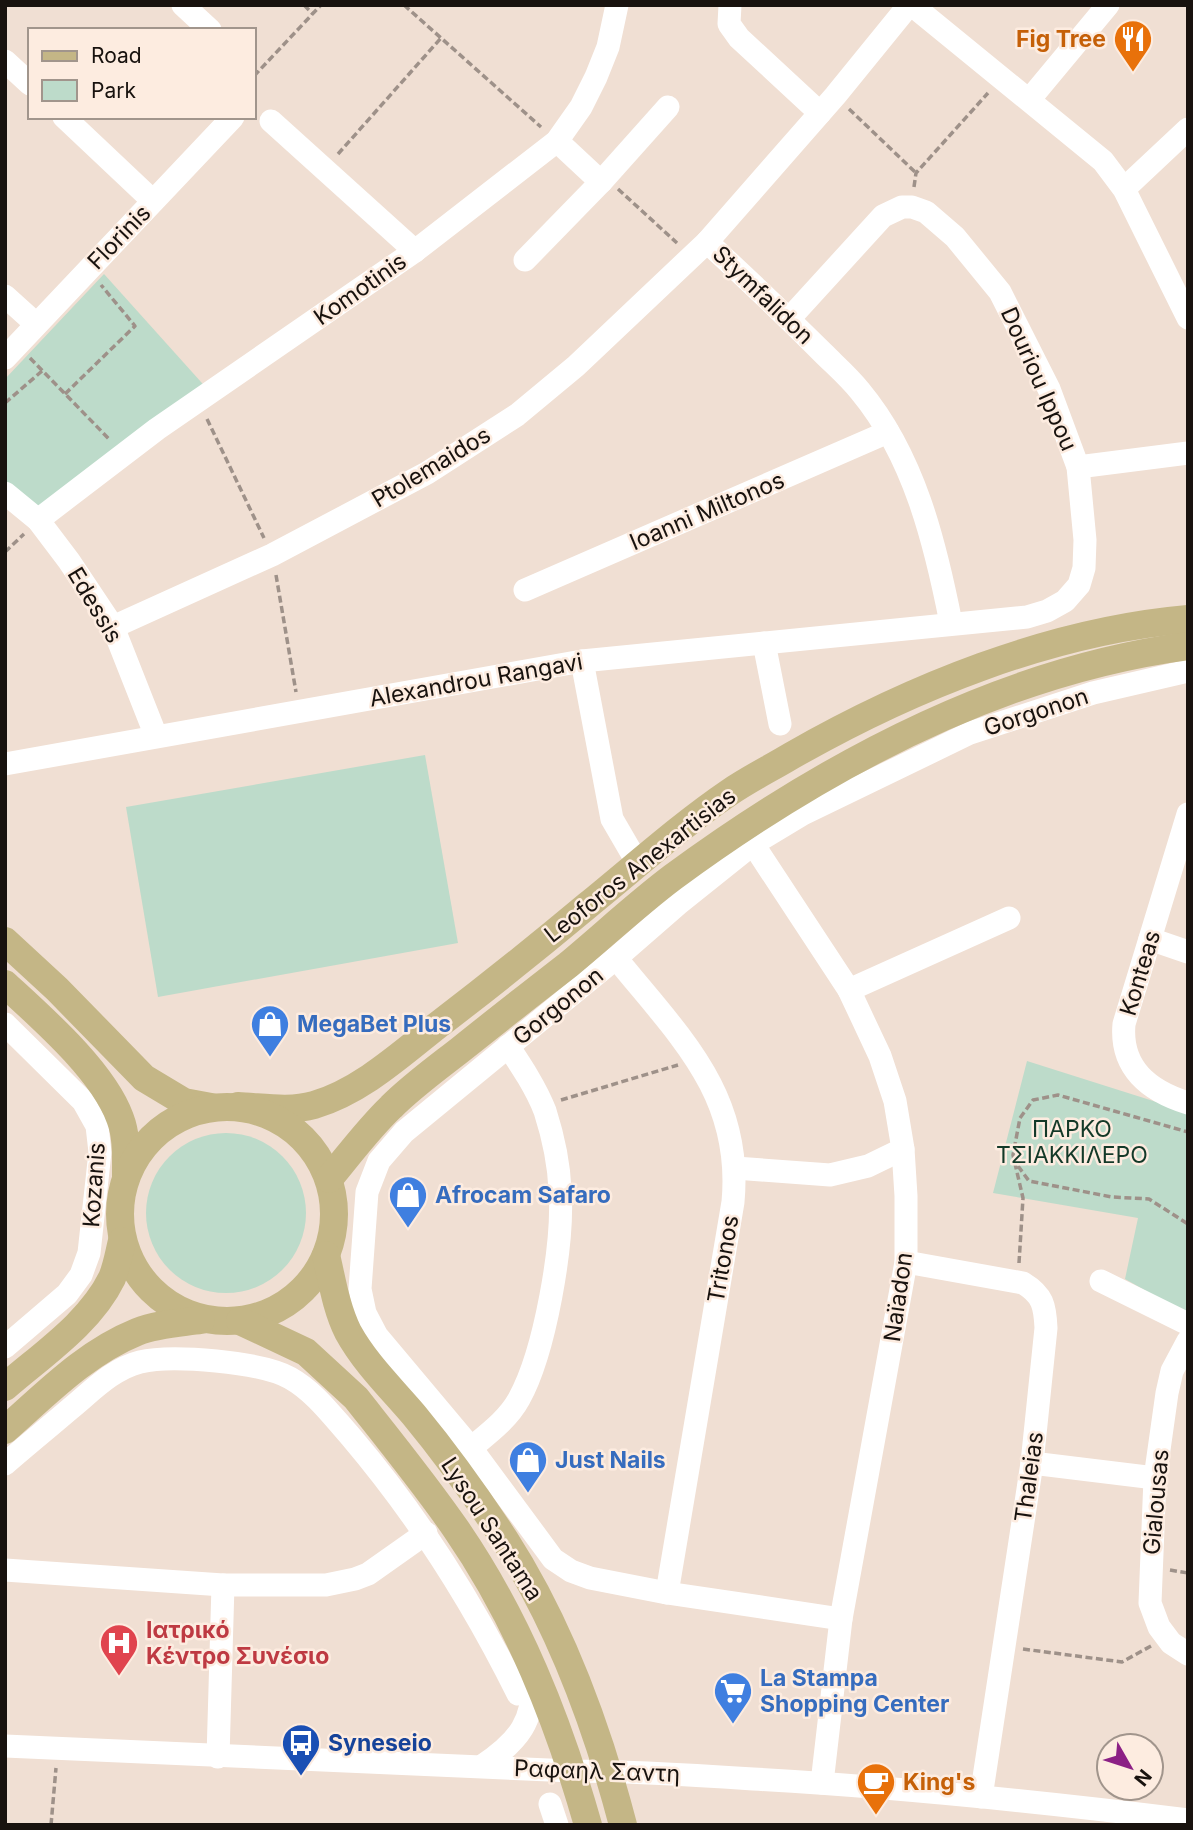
<svg xmlns="http://www.w3.org/2000/svg" width="1193" height="1830" font-family="Inter,sans-serif">
  <style>
    .green { fill: #bddbca }
    .lines { fill: none; stroke-linecap: round; stroke-linejoin: round }
    .path { stroke: #9e9189; stroke-width: 3.5; stroke-dasharray: 7 3.5; stroke-linecap: butt }
    .minor { stroke: #fff; stroke-width: 23 }
    .major { stroke: #c4b686; stroke-width: 28 }
    .labels { text-anchor: middle; stroke-width: 5; stroke-linejoin: round; paint-order: stroke }
    .food-label { font-size: 23px; font-weight: bold; fill: #c56008; stroke: #fdece0; text-anchor: end }
    .street-label { font-size: 23px; fill: #18120e; stroke: #fdece0 }
    .shop-label { font-size: 23px; font-weight: bold; fill: #366cbe; stroke: #fdece0; text-anchor: start }
    .park-label { font-size: 23px; fill: #133928; stroke: #fdece0 }
    .health-label { font-size: 23px; font-weight: bold; fill: #be3a42; stroke: #fdece0; text-anchor: start }
    .transit-label { font-size: 23px; font-weight: bold; fill: #164399; stroke: #fdece0; text-anchor: start }
  </style>
  <rect width="100%" height="100%" fill="#f0dfd3"/>
  <g class="green">
    <polygon points="104,274 210,392 38,520 5,483 5,379"/>
    <polygon points="425,755 458,943 158,997 126,807"/>
    <polygon points="1027,1061 1188,1112 1188,1309 1183,1312 1125,1279 1138,1218 993,1193"/>
    <circle cx="226" cy="1213" r="80"/>
  </g>
  <g class="lines">
    <g class="path">
      <polyline points="304,5 313,14"/>
      <polyline points="404,5 541,127"/>
      <polyline points="254,76 321,5"/>
      <polyline points="849,109 916,173"/>
      <polyline points="338,154 441,38"/>
      <polyline points="914,187 916,173 988,93"/>
      <polyline points="618,189 677,243"/>
      <polyline points="30,358 110,440"/>
      <polyline points="65,394 135,326 101,285"/>
      <polyline points="5,403 42,371"/>
      <polyline points="207,419 264,538"/>
      <polyline points="5,552 24,534"/>
      <polyline points="276,575 296,692"/>
      <polyline points="561,1100 678,1065"/>
      <polyline points="1018,1166 1029,1181 1112,1197 1149,1199 1188,1224"/>
      <polyline points="1019,1263 1023,1198 1013,1155 1020,1118 1033,1100 1058,1095 1188,1132"/>
      <polyline points="1170,1570 1188,1573"/>
      <polyline points="1023,1649 1122,1662 1151,1646"/>
      <polyline points="51,1825 56,1768"/>
    </g>
    <g class="minor">
      <polyline points="183,5 210,30"/>
      <polyline points="730,5 729,24 739,38 820,113"/>
      <polyline points="912,5 1103,161 1124,189 1188,318"/>
      <polyline points="5,61 30,84"/>
      <polyline points="1029,100 1108,5"/>
      <polyline points="64,117 153,201"/>
      <polyline points="271,121 415,251"/>
      <polyline points="557,141 601,182"/>
      <polyline points="1124,189 1188,129"/>
      <path d="M707 242C746 278 785 315 823 353 835 365 849 377 860 391 914 456 935 542 951 623"/>
      <polyline points="525,260 601,182 668,107"/>
      <polyline points="5,296 36,324"/>
      <polyline points="5,358 233,117"/>
      <polyline points="1078,467 1188,453"/>
      <polyline points="5,493 38,520 69,561 113,627 156,736"/>
      <polyline points="38,520 157,429 415,251 557,141 581,107 596,77 608,47 617,5"/>
      <polyline points="525,590 888,432"/>
      <polyline points="113,627 272,555 427,473 517,415 576,366 707,242 835,96 909,5"/>
      <polyline points="764,643 780,724"/>
      <polyline points="582,661 612,819 637,862"/>
      <polyline points="5,764 582,661 1027,617 1047,611 1065,601 1079,585 1084,568 1085,540 1078,467 1049,389 1000,292 955,237 926,212 912,207 902,207 883,216 789,319"/>
      <path d="M1188 814 1124 1024C1120 1068 1149 1091 1188 1103"/>
      <polyline points="753,844 849,990 880,1056 895,1101 903,1149 906,1196 906,1262 841,1619 822,1783"/>
      <polyline points="1150,939 1188,952"/>
      <path d="M616 958C679 1036 743 1094 733 1202L667 1593"/>
      <polyline points="849,990 1009,918"/>
      <polyline points="5,1024 83,1101 97,1126 100,1152 89,1253 81,1275 67,1294 5,1347"/>
      <polyline points="735,1168 830,1175 868,1166 903,1149"/>
      <path d="M906 1262 1023 1283C1043 1295 1045 1306 1046 1328L1032 1463 981 1797"/>
      <polyline points="1101,1281 1188,1324"/>
      <polyline points="1188,1341 1172,1371 1167,1393 1155,1478 1150,1603 1159,1627 1171,1643 1188,1654"/>
      <path d="M471 1448C489 1433 508 1419 519 1399 545 1352 564 1243 560 1190 559 1164 553 1136 545 1111 536 1088 522 1067 508 1046"/>
      <polyline points="1032,1463 1155,1478"/>
      <path d="M5 1464C27 1445 49 1427 70 1409 91 1392 112 1369 140 1362 172 1354 261 1362 290 1378 315 1392 333 1417 351 1437 418 1516 472 1601 518 1694"/>
      <polyline points="5,1570 223,1585 326,1585 355,1579 368,1574 426,1533"/>
      <polyline points="841,1619 667,1593 590,1578 571,1571 553,1559 471,1448 377,1336 365,1313 360,1289 367,1192 379,1161 404,1132 616,958 678,904 753,844 803,814 970,733 1093,693 1188,671"/>
      <path d="M5 1746 572 1771C632 1771 693 1775 753 1779 898 1787 1043 1802 1188 1820"/>
      <polyline points="218,1757 223,1585"/>
      <path d="M482 1766C519 1741 535 1721 533 1675"/>
      <polyline points="550,1804 557,1825"/>
    </g>
    <g class="major">
      <polyline points="5,941 57,989 144,1078 184,1102 211,1107"/>
      <path d="M5 984C42 1018 103 1071 120 1118 127 1136 126 1156 126 1176"/>
      <path d="M238 1106C263 1107 289 1112 314 1105 361 1091 400 1055 438 1025 489 986 539 946 588 905 635 867 680 826 730 792 749 779 771 768 791 756 910 688 1050 631 1188 619"/>
      <circle cx="227" cy="1214" r="107"/>
      <path d="M329 1179C349 1155 368 1129 391 1107 412 1086 437 1068 460 1050 496 1021 532 993 568 965 603 936 637 904 673 877 824 766 1000 671 1188 646"/>
      <path d="M326 1255C332 1280 336 1308 348 1332 365 1363 391 1388 414 1415 447 1455 477 1497 505 1540 561 1627 597 1726 623 1825"/>
      <path d="M240 1321 306 1352 356 1398C390 1441 425 1484 456 1529 518 1619 558 1720 588 1825"/>
      <path d="M5 1387C43 1354 90 1323 112 1278 117 1266 119 1253 122 1241"/>
      <path d="M5 1430C46 1394 85 1353 137 1332 157 1324 180 1323 201 1320"/>
    </g>
  </g>
  <defs>
    <g id="restaurant-pin" transform="scale(2.0125)"><path d="M0 17L-7.5 6A9.5 9.5 0 1 1 7.5 6Z" fill="#e8710a" stroke="#fdece0"/><path d="M-5-6h1v4h1v-4h1v4h1v-4h1v5L-1.5 .5V6h-2V.5L-5-1ZM5-6V6H3V1.5H1.5Q1.5-4 5-6Z" fill="#fff"/></g>
    <g id="shop-pin" transform="scale(2.0125)"><path d="M0 17L-7.5 6A9.5 9.5 0 1 1 7.5 6Z" fill="#3f7fe0" stroke="#fdece0"/><path d="M-5-2.5h2.3a2.7 3.5 0 0 1 5.4 0H5L5.5 6h-11ZM-1.5-2.5h3a1.5 2.3 0 0 0-3 0Z" fill="#fff"/></g>
    <g id="hospital-pin" transform="scale(2.0125)"><path d="M0 17L-7.5 6A9.5 9.5 0 1 1 7.5 6Z" fill="#e0444e" stroke="#fdece0"/><path d="M-5-5h3v3.5h4V-5h3V5h-3V1.5h-4V5h-3Z" fill="#fff"/></g>
    <g id="supermarket-pin" transform="scale(2.0125)"><path d="M0 17L-7.5 6A9.5 9.5 0 1 1 7.5 6Z" fill="#3f7fe0" stroke="#fdece0"/><path d="M-6-5.5h2.5l.6 2H6L4.5 2H-2.5L-4.4-4H-6ZM-1.5 3.2a1.3 1.3 0 1 0 .1 0ZM3 3.2a1.3 1.3 0 1 0 .1 0Z" fill="#fff"/></g>
    <g id="bus-pin" transform="scale(2.0125)"><path d="M0 17L-7.5 6A9.5 9.5 0 1 1 7.5 6Z" fill="#1a4fb4" stroke="#fdece0"/><path d="M-5-6H5V4H4V6H2V4H-2V6H-4V4H-5ZM-3.5-4V0h7V-4ZM-3.5 1.2v1.5H-2V1.2ZM2 1.2v1.5H3.5V1.2Z" fill="#fff"/></g>
    <g id="cafe-pin" transform="scale(2.0125)"><path d="M0 17L-7.5 6A9.5 9.5 0 1 1 7.5 6Z" fill="#e8710a" stroke="#fdece0"/><path d="M-5.5-4.5H6V0H3Q3 3.5 0 3.5H-2.5Q-5.5 3.5-5.5 0ZM3-3.2v2h1.7v-2ZM-6 4.5H4V6H-6Z" fill="#fff"/></g>
  </defs>
  <g fill-rule="evenodd">
    <use href="#restaurant-pin" x="1133" y="39"/>
    <use href="#shop-pin" x="270" y="1024"/>
    <use href="#shop-pin" x="408" y="1195"/>
    <use href="#shop-pin" x="528" y="1460"/>
    <use href="#hospital-pin" x="119" y="1643"/>
    <use href="#supermarket-pin" x="733" y="1691"/>
    <use href="#bus-pin" x="301" y="1743"/>
    <use href="#cafe-pin" x="876" y="1782"/>
  </g>
  <g class="labels">
    <g class="food-label">
      <text x="1106" y="47">Fig Tree</text>
      <text x="903" y="1790" text-anchor="start">King's</text>
    </g>
    <g class="street-label">
      <text transform="translate(119 237) rotate(-46)" y="8">Florinis</text>
      <text transform="translate(360 289) rotate(-35)" y="8">Komotinis</text>
      <text transform="translate(763 295) rotate(44)" y="8">Stymfalidon</text>
      <text transform="translate(1039 379) rotate(66)" y="8">Douriou Ippou</text>
      <text transform="translate(431 467) rotate(-31)" y="8">Ptolemaidos</text>
      <text transform="translate(707 511) rotate(-23)" y="8">Ioanni Miltonos</text>
      <text transform="translate(95 605) rotate(59)" y="8">Edessis</text>
      <text transform="translate(476 680) rotate(-10)" y="8">Alexandrou Rangavi</text>
      <text transform="translate(1036 712) rotate(-18)" y="8">Gorgonon</text>
      <text transform="translate(640 865) rotate(-38)" y="8">Leoforos Anexartisias</text>
      <text transform="translate(1140 973) rotate(-73)" y="8">Konteas</text>
      <text transform="translate(558 1006) rotate(-39)" y="8">Gorgonon</text>
      <text transform="translate(94 1185) rotate(-86)" y="8">Kozanis</text>
      <text transform="translate(723 1259) rotate(-80)" y="8">Tritonos</text>
      <text transform="translate(898 1297) rotate(-82)" y="8">Naïadon</text>
      <text transform="translate(1029 1477) rotate(-82)" y="8">Thaleias</text>
      <text transform="translate(1156 1502) rotate(-85)" y="8">Gialousas</text>
      <text transform="translate(492 1529) rotate(57)" y="8">Lysou Santama</text>
      <text transform="translate(597 1771) rotate(2)" y="8">Ραφαηλ Σαντη</text>
    </g>
    <g class="shop-label">
      <text x="297" y="1032">MegaBet Plus</text>
      <text x="435" y="1203">Afrocam Safaro</text>
      <text x="555" y="1468">Just Nails</text>
      <text x="760" y="1686">La Stampa<tspan x="760" dy="26">Shopping Center</tspan></text>
    </g>
    <g class="park-label">
      <text x="1072" y="1137">ΠΑΡΚΟ<tspan x="1072" dy="26">ΤΣΙΑΚΚΙΛΕΡΟ</tspan></text>
    </g>
    <g class="health-label">
      <text x="146" y="1638">Ιατρικό<tspan x="146" dy="26">Κέντρο Συνέσιο</tspan></text>
    </g>
    <g class="transit-label">
      <text x="328" y="1751">Syneseio</text>
    </g>
  </g>
  <rect width="1193" height="1830" fill="none" stroke="#18120e" stroke-width="14"/>
  <rect x="28" y="28" width="228" height="91" fill="#fdece0" stroke="#a1958c" stroke-width="2"/>
  <rect x="42" y="51" width="35" height="10" fill="#c4b686" stroke="#a1958c" stroke-width="2"/>
  <text x="91" y="63" font-size="21" fill="#18120e">Road</text>
  <rect x="42" y="80" width="35" height="21" fill="#bddbca" stroke="#a1958c" stroke-width="2"/>
  <text x="91" y="98" font-size="21" fill="#18120e">Park</text>
  <g transform="translate(1130 1767) rotate(129)"><circle r="33" fill="#fdece0" stroke="#a1958c" stroke-width="2"/>
  <path d="M0-5L12 26L0 18L-12 26Z" fill="#8c2085"/>
  <text y="-10" font-size="19" font-weight="bold" text-anchor="middle" fill="#18120e">N</text>
  </g>
</svg>
